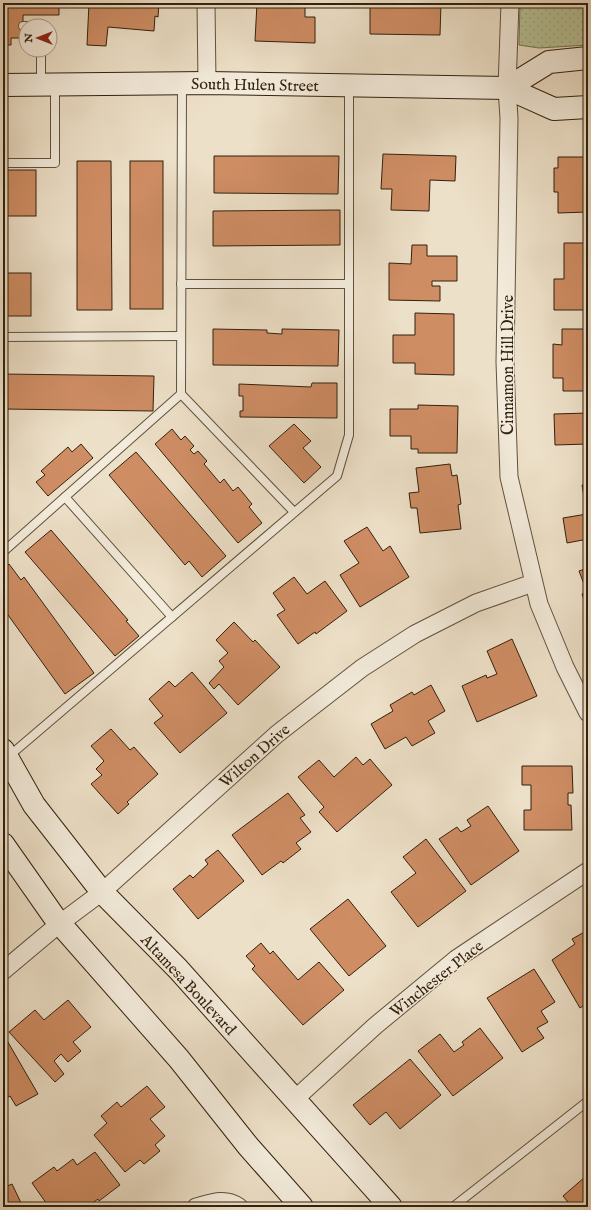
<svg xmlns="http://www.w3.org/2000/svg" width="591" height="1210" font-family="'IM FELL English',serif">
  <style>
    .grass { fill: url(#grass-dots); stroke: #747252 }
    .building { fill: #cf8d64; stroke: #32210d }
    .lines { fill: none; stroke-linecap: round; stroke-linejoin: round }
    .service-casing { stroke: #61513c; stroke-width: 10 }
    .minor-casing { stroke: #61513c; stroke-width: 19 }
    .secondary-casing { stroke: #32210d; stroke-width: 24 }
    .service { stroke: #f3ebdb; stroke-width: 8 }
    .minor { stroke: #f3ebdb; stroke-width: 17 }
    .secondary { stroke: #f3ebdb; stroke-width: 22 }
    .labels { text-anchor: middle; stroke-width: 3; stroke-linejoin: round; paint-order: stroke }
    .street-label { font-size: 16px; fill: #32210d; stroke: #f3ebdb }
  </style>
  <defs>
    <pattern id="grass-dots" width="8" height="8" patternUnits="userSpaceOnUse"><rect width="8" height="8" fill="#b7c297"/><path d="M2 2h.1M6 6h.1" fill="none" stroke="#9ea681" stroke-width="1.8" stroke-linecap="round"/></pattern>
  </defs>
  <rect width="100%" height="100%" fill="#ede0c8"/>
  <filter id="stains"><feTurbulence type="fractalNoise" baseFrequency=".005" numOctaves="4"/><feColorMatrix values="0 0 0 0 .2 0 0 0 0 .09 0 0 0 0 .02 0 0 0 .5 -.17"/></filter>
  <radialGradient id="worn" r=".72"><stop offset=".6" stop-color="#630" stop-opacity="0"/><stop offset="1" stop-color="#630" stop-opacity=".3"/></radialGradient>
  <polygon class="grass" points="520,3 588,3 588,45 539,48 519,45"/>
  <g class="building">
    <polygon points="3,3 59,3 59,15 23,15 23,38 11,38 11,45 3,45"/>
    <polygon points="89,3 159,3 158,17 155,16 154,31 108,27 106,46 87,45"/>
    <polygon points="257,3 305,3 305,17 315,17 315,43 255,41"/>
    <polygon points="370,3 441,3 440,35 370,34"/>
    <polygon points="383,154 456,156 455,181 430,180 429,211 391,210 392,189 381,189"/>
    <polygon points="214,156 339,156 338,194 214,193"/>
    <polygon points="558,157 588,157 588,212 558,213 558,192 554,192 554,168 558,168"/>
    <polygon points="77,161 111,161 112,310 77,310"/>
    <rect x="130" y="161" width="33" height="148"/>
    <rect x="3" y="170" width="33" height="46"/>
    <polygon points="340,210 340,245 213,246 213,211"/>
    <polygon points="564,243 588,243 588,310 554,310 554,279 564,279"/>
    <polygon points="412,245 427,245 427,256 457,256 457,281 432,281 432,286 440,286 440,301 389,300 389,263 411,264"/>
    <rect x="3" y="273" width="28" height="43"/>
    <polygon points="415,313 454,314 454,375 415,374 415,363 393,363 393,335 415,335"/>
    <polygon points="213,329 267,330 267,333 282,334 282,329 339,330 338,366 213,365"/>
    <polygon points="562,329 588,329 588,391 563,391 563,378 553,378 553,344 562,345"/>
    <polygon points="3,374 154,376 153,411 3,409"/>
    <polygon points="312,383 337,383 337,418 240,417 240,411 243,411 243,396 239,396 239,384 311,387"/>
    <polygon points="418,405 458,406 457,453 418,453 418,449 411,449 411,436 390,436 390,409 418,409"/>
    <polygon points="588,413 588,444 555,445 554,414"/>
    <polygon points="294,424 311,441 303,448 321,467 304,483 269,446"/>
    <polygon points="172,429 181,440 185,436 194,446 190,450 194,454 198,451 207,461 204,464 220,483 224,479 233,491 238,487 252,504 249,507 262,523 238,543 155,444"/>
    <polygon points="81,444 93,458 48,496 36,482 45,475 41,471 68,447 72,452"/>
    <polygon points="136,452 226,556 202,577 189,561 185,565 109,475"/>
    <polygon points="450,464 452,476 457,475 461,504 458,505 461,529 420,533 417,508 411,508 409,493 419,492 416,468"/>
    <polygon points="588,484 588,539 567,543 563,518 587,514 582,485"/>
    <polygon points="367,527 383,551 390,546 409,577 360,607 340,575 359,563 344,541"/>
    <polygon points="51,530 128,620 126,621 139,636 115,656 25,552"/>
    <polygon points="9,564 21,580 24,577 94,673 65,694 3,608 3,569"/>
    <polygon points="588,568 588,611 582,594 587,592 579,571"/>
    <polygon points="294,577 307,594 325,581 347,611 316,634 315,632 298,644 277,615 285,610 273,593"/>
    <polygon points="234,622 253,642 255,640 280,667 238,705 219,684 214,689 209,683 224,667 219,661 228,653 216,640"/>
    <polygon points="512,639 537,696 477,722 462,686 486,675 487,678 497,674 487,651"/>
    <polygon points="192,672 227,713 180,753 154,723 163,716 149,699 169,681 175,687"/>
    <polygon points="431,685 445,711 428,721 435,733 412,746 406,737 385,749 371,724 393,711 390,705 412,692 414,695"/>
    <polygon points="111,729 130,750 134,747 158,774 127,802 129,804 118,814 91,784 102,775 96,769 104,761 91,746"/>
    <polygon points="356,757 363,765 370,759 392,785 337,832 319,812 324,807 298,777 319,760 334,777"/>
    <polygon points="522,766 572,766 573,793 568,793 568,805 571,805 572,830 524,830 524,810 531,810 531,785 522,785"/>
    <polygon points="288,793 305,815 300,818 311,832 296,843 301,849 283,863 281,861 262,875 232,835"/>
    <polygon points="488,806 519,851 471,885 439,839 457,827 461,832 471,826 467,820"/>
    <polygon points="426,839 466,891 418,927 391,892 416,873 403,857"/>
    <polygon points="218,850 244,881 198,919 173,889 190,875 193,878 208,864 205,860"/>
    <polygon points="348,899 386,946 349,976 310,929"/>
    <polygon points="588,930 588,1003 580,1008 552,960 575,944 572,939"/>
    <polygon points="261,943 270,954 273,951 298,980 319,962 344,990 303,1025 252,969 255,966 246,956"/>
    <polygon points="534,969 555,1002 541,1011 548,1022 537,1028 544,1038 522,1052 487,998"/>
    <polygon points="68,1000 91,1027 73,1042 81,1051 68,1062 61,1054 54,1061 64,1074 55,1082 9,1032 35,1010 44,1020"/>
    <polygon points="480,1028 503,1058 453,1096 418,1051 440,1034 454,1052 464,1045 462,1042"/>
    <polygon points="5,1037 38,1094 16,1106 10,1096 3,1100 3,1038"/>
    <polygon points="410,1059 441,1095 400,1129 386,1112 370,1125 353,1105"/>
    <polygon points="147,1086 165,1107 150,1119 165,1136 155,1145 160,1151 144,1164 140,1160 125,1172 94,1135 107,1123 101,1116 117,1102 121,1107"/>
    <polygon points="95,1152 120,1185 99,1201 98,1199 87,1207 49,1207 32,1183 54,1167 57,1171 73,1159 77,1165"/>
    <polygon points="585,1177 588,1181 588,1207 572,1207 563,1196"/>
    <polygon points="12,1184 23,1207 3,1207 3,1188"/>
  </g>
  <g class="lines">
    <g class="service-casing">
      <g id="service">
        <polyline points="23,26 26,26"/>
        <polyline points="41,50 41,84"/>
        <polyline points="3,163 55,163 55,85"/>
        <polyline points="181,284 349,284"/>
        <polyline points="3,337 181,336"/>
        <polyline points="181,394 294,512"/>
        <polyline points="65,497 172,617"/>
        <polyline points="3,552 181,394 182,84"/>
        <polyline points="8,757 337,476 349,435 349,86"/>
        <polyline points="453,1207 588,1101"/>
      </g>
    </g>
    <g class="minor-casing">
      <g id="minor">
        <polyline points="206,3 207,83"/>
        <polyline points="510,3 507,88 509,118 505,362 509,477 539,604 565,667 588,713"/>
        <polyline points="3,971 59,924 102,892 277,734 362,668 415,634 476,603 533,583"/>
        <polyline points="295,1099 375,1026 456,959 588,871"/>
        <path d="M196 1207C211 1203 225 1197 239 1207"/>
      </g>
    </g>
    <g class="secondary-casing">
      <g id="secondary">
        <polyline points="3,85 207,83 507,88 554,109 588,107"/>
        <polyline points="507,88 549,62 588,58"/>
        <polyline points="3,750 34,805 102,892 178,969 391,1207"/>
        <polyline points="3,844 55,918 179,1059 248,1146 302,1207"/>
      </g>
    </g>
    <use href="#service" class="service"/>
    <use href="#minor" class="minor"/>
    <use href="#secondary" class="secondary"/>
  </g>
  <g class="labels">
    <g class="street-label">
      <text transform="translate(255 84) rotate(1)" y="6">South Hulen Street</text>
      <text transform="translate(507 365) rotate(-90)" y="6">Cinnamon Hill Drive</text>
      <text transform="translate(254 755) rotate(-41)" y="6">Wilton Drive</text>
      <text transform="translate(436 978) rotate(-38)" y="6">Winchester Place</text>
      <text transform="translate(189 984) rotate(47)" y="6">Altamesa Boulevard</text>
    </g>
  </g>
  <rect width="591" height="1210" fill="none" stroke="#ede0c8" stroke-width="16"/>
  <rect x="4" y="4" width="583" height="1202" fill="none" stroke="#32210d" stroke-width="2"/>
  <rect x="8" y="8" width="575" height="1194" fill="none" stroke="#32210d"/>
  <g transform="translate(38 38) rotate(270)"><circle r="19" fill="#f3ebdb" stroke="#a69a89"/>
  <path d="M0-3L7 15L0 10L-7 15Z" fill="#8f2418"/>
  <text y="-6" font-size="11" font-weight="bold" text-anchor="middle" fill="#32210d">N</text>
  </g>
  <rect width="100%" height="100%" filter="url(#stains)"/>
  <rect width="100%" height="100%" fill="url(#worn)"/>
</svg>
